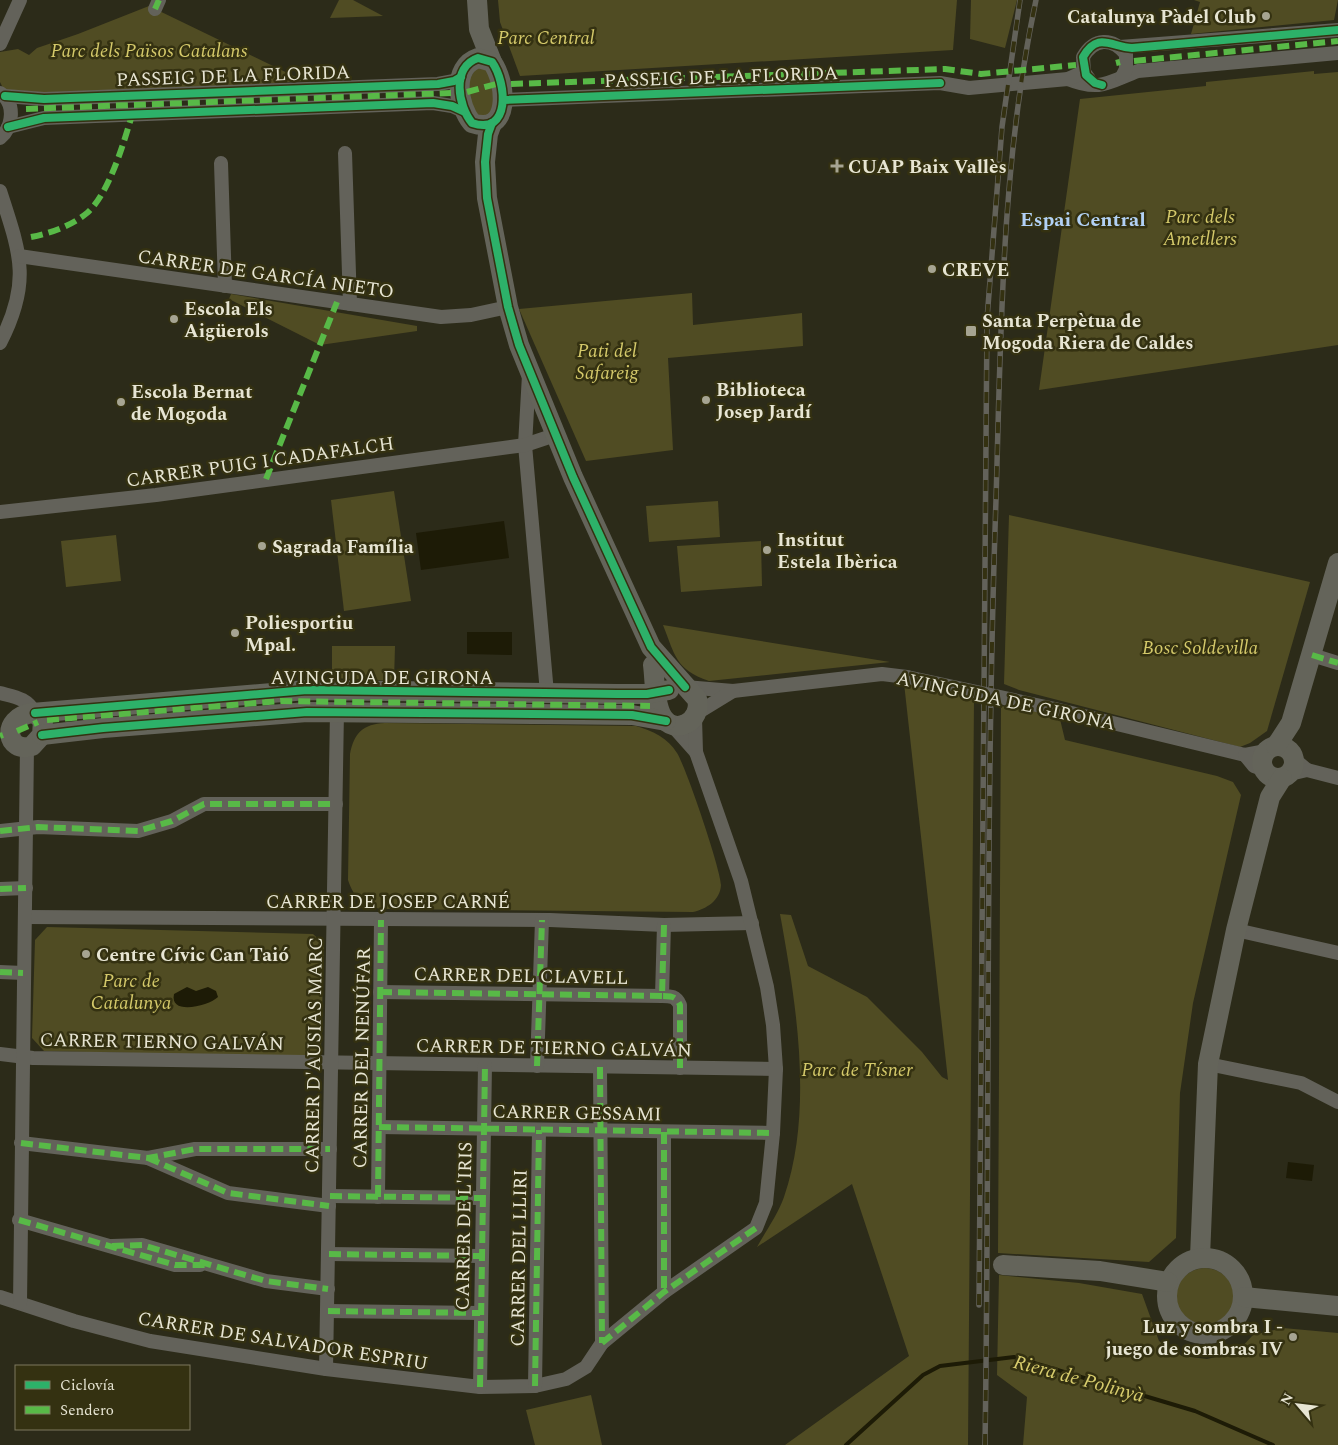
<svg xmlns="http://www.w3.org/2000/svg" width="1338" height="1445" font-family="Spectral,serif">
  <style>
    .green { fill: #504c23 }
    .water { fill: #1d1b06 }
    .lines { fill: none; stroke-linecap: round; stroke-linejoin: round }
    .stream { stroke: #1d1b06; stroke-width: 4 }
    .street { stroke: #63625a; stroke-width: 14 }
    .secondary { stroke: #64645a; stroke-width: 20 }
    .rail-casing { stroke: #63625a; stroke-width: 5.5 }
    .rail { stroke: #343111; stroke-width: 4; stroke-dasharray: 11; stroke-linecap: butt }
    .street-bridge { stroke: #63625a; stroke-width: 14 }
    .quiet { stroke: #58b947; stroke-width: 6; stroke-dasharray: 12 6; stroke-linecap: butt }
    .cycleway-casing { stroke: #343111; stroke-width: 11 }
    .cycleway { stroke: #2db169; stroke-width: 8 }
    .poi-dot { fill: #a6a492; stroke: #343111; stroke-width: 2 }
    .labels { text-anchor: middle; stroke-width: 5; stroke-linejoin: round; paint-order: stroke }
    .poi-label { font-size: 19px; font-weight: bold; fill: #e7e5d3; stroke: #343111; text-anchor: start }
    .park-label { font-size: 19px; font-style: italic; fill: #d4c96a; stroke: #343111 }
    .street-label { font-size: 19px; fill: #e7e5d3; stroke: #343111 }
    .neighbourhood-label { font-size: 20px; font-weight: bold; fill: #b2d1f5; stroke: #343111 }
    .water-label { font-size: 20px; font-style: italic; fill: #d8cd6d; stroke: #343111 }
  </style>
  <rect width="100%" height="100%" fill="#2c2b19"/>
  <g class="green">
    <polygon points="339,0 353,0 383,16 330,18"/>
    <polygon points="498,0 957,0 953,50 520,76 500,22"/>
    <polygon points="971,0 1017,0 1005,48 970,39"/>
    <polygon points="1194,0 1338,0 1334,20 1191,34 1200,2"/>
    <polygon points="149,6 304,81 188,89 6,94 0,82 0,52 18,49 29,55 37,48 78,34"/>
    <polygon points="477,67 492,71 497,103 485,121 469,111 467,83"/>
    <polygon points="1314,71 1314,74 1338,72 1338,345 1039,390 1080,99 1206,86 1206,82"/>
    <polygon points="692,293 693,325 802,313 803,346 668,358 673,450 586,461 519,309"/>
    <polygon points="231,294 417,326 417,331 320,345 229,299"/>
    <polygon points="394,491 411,601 344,611 331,500"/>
    <polygon points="718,501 720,537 649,542 646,506"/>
    <polygon points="1009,515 1310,582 1267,731 1250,743 1240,747 1019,690 1004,684"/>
    <polygon points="116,535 121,581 66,587 61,541"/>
    <polygon points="761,541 762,586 681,592 677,546"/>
    <path d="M663 625 890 662 709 681C675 669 675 655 663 625Z"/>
    <polygon points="332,646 395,646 394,681 332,678"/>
    <path d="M904 683 974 698 968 1445H785L909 1356 852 1184 757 1247C766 1231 778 1214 784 1197 814 1110 796 1002 780 914L791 915 808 966 867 997 922 1052 942 1077 948 1080Z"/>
    <polygon points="1001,706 1059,715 1065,740 1217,776 1233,782 1241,795 1193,1003 1180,1093 1176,1238 1149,1262 998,1253"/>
    <path d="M385 723 636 726C653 731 668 738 677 753 686 767 721 870 721 885 720 901 706 909 693 912L380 909C362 904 354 898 348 880L350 754C354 733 363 724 385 723Z"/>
    <polygon points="47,927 313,934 324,944 321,1048 312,1057 44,1051 32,1038 35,940"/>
    <circle cx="1205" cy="1297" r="29"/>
    <polygon points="999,1275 1079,1283 1142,1294 1159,1341 1182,1356 1207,1359 1237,1352 1253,1335 1283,1328 1338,1333 1338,1445 1023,1445 1027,1397 997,1375"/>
    <polygon points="591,1395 602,1445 535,1445 526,1410"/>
  </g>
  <g class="water">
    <polygon points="504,521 509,558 421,570 416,533"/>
    <polygon points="467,632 512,632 512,655 467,654"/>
    <path d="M187 987 196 991 208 987 216 991 218 997C209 1006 169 1016 174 994Z"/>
    <polygon points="1288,1162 1314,1165 1312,1181 1286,1178"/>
  </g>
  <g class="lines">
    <polyline class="stream" points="846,1445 923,1375 940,1366 1014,1357 1195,1411 1273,1445"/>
    <g class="street">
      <polyline points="155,9 159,0"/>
      <polyline points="0,44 20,0"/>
      <polyline points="1120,47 1338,30"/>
      <path d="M1068 79C1100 92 1109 82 1138 71L1338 53"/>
      <path d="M1089 79 1084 72 1083 57C1094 38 1112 37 1126 54V69L1122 77"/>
      <polyline points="5,96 44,99 438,84 454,81 461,77"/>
      <polyline points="503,100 940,83 969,88 1068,79 1084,72"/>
      <polyline points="8,127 44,118 433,103 452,106 463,111"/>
      <path d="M0 138C13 127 16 103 0 93"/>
      <polyline points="345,153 350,304"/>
      <polyline points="221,163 225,286"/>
      <path d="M0 191C20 253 32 281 0 343"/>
      <polyline points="19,256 441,317 471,315 508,307"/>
      <polyline points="529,375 525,445 547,693"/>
      <polyline points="0,512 156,495 525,445 555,435"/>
      <polyline points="1312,655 1338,663"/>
      <polyline points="685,687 733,691 882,674 907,677"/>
      <path d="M0 693C15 697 27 698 35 713"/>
      <polyline points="1055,709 1245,755 1266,751"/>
      <polyline points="697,713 733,691"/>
      <polyline points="672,725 696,752"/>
      <polyline points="1245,755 1254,766 1263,769"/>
      <polyline points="1295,760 1307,770"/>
      <polyline points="1290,774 1307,770 1338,778"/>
      <polyline points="0,831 38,827 138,831 172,821 204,804 336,804"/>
      <polyline points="0,889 26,888"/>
      <polyline points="25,917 550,920 664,925 752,923"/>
      <path d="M664 925 662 996C671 996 676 996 680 1005V1068"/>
      <polyline points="1236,930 1338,953"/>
      <polyline points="0,972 23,973"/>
      <polyline points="380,992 662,996"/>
      <polyline points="0,1054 33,1058 776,1069"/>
      <polyline points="1208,1064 1301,1083 1338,1102"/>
      <polyline points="537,1066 542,920"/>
      <polyline points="600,1067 602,1343"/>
      <polyline points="379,1127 773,1133"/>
      <polyline points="664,1132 664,1292"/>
      <polyline points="21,1143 148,1158 195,1149 330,1149"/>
      <polyline points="148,1158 228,1193 329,1206"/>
      <polyline points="330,1196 481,1198"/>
      <polyline points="378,1197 381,920"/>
      <polyline points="19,1220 175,1265 200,1265"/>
      <polyline points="112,1246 142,1245 266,1281 328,1289"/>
      <polyline points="329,1254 480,1256"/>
      <polyline points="0,1297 74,1321 150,1341 326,1369 480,1387 535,1386 566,1379 586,1367 602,1343 664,1292 756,1228 766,1203 773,1133 776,1069 773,1025 767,987 741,881 696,752 695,718"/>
      <polyline points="20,1303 27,747"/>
      <polyline points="328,1311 480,1313"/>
      <polyline points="326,1369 337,711"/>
      <polyline points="535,1386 539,1130"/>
      <polyline points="480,1387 485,1065"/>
    </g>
    <g class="secondary">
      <polyline points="477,0 479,29 492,62"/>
      <path d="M478 58 492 62C507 83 511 136 472 123 458 106 451 67 478 58Z"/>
      <path d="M492 123 488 134 485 162 487 198 508 307 519 345 573 477 651 647 697 699C703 721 674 737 662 716 654 702 655 680 653 665"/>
      <path d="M35 713 43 721 42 735 32 746C6 754 0 718 32 713L307 690 617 694H647L669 690"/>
      <polyline points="42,735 103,728 307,712 632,715 666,721"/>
      <circle cx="1278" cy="762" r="16"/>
      <polyline points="1276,746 1291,723 1338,563"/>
      <polyline points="1200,1257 1208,1064 1236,930 1270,797 1282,778"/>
      <circle cx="1205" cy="1296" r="38"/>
      <polyline points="1003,1265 1100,1271 1168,1282"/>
      <polyline points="1244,1297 1338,1306"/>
    </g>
    <g class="rail-casing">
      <g id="rail">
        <polyline points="979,1305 987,319 1002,127 1020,0"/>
        <path d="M985 1445C990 1130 985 814 996 500 1001 333 1001 164 1036 0"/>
      </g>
    </g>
    <use href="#rail" class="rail"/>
    <polyline class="street-bridge" points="907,677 1055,709"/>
    <g class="quiet">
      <polyline points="155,9 159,0"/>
      <polyline points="1134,61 1338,41"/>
      <polyline points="1116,63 1120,62"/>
      <polyline points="511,84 945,69 981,74 1076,65"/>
      <polyline points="467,92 496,84"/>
      <polyline points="26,109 451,93"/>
      <path d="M31 237C51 233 71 226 87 213 109 194 124 142 132 115"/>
      <polyline points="266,479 337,302"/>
      <polyline points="1312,655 1338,663"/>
      <polyline points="47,720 281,701 650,706"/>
      <polyline points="17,731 38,722"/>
      <polyline points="0,736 3,735"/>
      <polyline points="0,831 38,827 138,831 172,821 204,804 336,804"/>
      <polyline points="0,889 26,888"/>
      <path d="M664 925 662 996C671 996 676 996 680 1005V1068"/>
      <polyline points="0,972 23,973"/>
      <polyline points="380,992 662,996"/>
      <polyline points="537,1066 542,920"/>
      <polyline points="600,1067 602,1343"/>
      <polyline points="379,1127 773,1133"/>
      <polyline points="664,1132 664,1292"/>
      <polyline points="21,1143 148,1158 195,1149 330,1149"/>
      <polyline points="148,1158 228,1193 329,1206"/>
      <polyline points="330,1196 481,1198"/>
      <polyline points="378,1197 381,920"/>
      <polyline points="19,1220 175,1265 205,1265"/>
      <polyline points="112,1246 142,1245 266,1281 328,1289"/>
      <polyline points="329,1254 480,1256"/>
      <polyline points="328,1311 480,1313"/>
      <polyline points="602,1343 664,1292 756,1228"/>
      <polyline points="535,1386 539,1130"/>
      <polyline points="480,1387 485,1065"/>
    </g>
    <g class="cycleway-casing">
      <g id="cycleway">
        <path d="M478 58 492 62C507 83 511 136 472 123 458 106 451 67 478 58Z"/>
        <path d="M1102 85 1095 83 1086 75 1083 57C1098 31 1111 47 1132 48L1338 30"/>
        <polyline points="5,96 44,99 438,84 454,81 461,77"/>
        <polyline points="503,100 940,83"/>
        <polyline points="492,123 488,134 485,162 487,198 508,307 519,345 573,477 651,647 685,687"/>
        <polyline points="8,127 44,118 433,103 452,106 463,111"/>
        <polyline points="35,713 307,690 617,694 647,694 669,690"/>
        <polyline points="42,735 103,728 307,712 632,715 666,721"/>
      </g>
    </g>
    <use href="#cycleway" class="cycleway"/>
  </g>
  <g class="poi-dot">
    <circle cx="1266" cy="16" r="5"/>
    <path d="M834.5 158.5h5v5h5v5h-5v5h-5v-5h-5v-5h5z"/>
    <circle cx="932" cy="269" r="5"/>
    <circle cx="174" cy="319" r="5"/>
    <rect x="965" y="325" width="12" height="12" rx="2.5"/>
    <circle cx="706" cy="400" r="5"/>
    <circle cx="121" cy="402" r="5"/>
    <circle cx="262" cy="546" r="5"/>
    <circle cx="767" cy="550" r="5"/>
    <circle cx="235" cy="633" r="5"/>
    <circle cx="86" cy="954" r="5"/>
    <circle cx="1293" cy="1337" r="5"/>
  </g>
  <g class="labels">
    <g class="poi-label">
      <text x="1256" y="23" text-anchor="end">Catalunya Pàdel Club</text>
      <text x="848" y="173">CUAP Baix Vallès</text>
      <text x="942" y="276">CREVE</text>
      <text x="184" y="315">Escola Els<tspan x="184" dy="22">Aigüerols</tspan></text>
      <text x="982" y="327">Santa Perpètua de<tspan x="982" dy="22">Mogoda Riera de Caldes</tspan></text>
      <text x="716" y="396">Biblioteca<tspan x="716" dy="22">Josep Jardí</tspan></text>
      <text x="131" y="398">Escola Bernat<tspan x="131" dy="22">de Mogoda</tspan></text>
      <text x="777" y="546">Institut<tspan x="777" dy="22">Estela Ibèrica</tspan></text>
      <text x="272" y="553">Sagrada Família</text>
      <text x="245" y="629">Poliesportiu<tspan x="245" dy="22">Mpal.</tspan></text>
      <text x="96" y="961">Centre Cívic Can Taió</text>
      <text x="1283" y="1333" text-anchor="end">Luz y sombra I -<tspan x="1283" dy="22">juego de sombras IV</tspan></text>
    </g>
    <g class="park-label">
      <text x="546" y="44">Parc Central</text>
      <text x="149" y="57">Parc dels Països Catalans</text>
      <text x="1200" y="223">Parc dels<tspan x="1200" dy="22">Ametllers</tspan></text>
      <text x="607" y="357">Pati del<tspan x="607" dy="22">Safareig</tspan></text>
      <text x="1200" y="654">Bosc Soldevilla</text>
      <text x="131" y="987">Parc de<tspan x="131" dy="22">Catalunya</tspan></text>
      <text x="857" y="1076">Parc de Tísner</text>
    </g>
    <g class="street-label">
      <text transform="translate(233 75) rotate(-2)" y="7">PASSEIG DE LA FLORIDA</text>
      <text transform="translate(721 76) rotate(-2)" y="7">PASSEIG DE LA FLORIDA</text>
      <text transform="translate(266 273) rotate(8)" y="7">CARRER DE GARCÍA NIETO</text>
      <text transform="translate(260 461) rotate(-8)" y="7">CARRER PUIG I CADAFALCH</text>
      <text x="382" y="684">AVINGUDA DE GIRONA</text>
      <text transform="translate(1006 700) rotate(12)" y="7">AVINGUDA DE GIRONA</text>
      <text x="388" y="908">CARRER DE JOSEP CARNÉ</text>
      <text transform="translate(521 975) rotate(1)" y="7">CARRER DEL CLAVELL</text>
      <text transform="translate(162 1041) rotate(1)" y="7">CARRER TIERNO GALVÁN</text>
      <text transform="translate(554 1047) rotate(1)" y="7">CARRER DE TIERNO GALVÁN</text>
      <text transform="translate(313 1055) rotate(-89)" y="7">CARRER D'AUSIÀS MARC</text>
      <text transform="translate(361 1058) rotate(-89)" y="7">CARRER DEL NENÚFAR</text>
      <text transform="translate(577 1112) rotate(1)" y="7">CARRER GESSAMI</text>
      <text transform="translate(463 1226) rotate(-89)" y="7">CARRER DE L'IRIS</text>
      <text transform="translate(518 1258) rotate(-89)" y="7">CARRER DEL LLIRI</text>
      <text transform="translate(283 1340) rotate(9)" y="7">CARRER DE SALVADOR ESPRIU</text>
    </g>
    <g class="neighbourhood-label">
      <text x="1083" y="226">Espai Central</text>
    </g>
    <g class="water-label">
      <text transform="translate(1079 1378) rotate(15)" y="7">Riera de Polinyà</text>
    </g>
  </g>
  <rect x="15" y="1365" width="175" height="65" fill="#343111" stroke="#7c795f"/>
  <rect x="25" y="1381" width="25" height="8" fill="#2db169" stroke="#7c795f"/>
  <text x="60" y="1390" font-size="15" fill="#e7e5d3">Ciclovía</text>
  <rect x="25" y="1406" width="25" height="8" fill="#58b947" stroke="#7c795f"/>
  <text x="60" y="1415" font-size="15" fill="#e7e5d3">Sendero</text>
  <g transform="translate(1298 1405) rotate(298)" stroke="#343111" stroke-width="4" paint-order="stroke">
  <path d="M0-4L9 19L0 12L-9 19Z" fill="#e7e5d3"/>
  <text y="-8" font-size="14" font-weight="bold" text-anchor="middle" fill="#e7e5d3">N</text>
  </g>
</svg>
